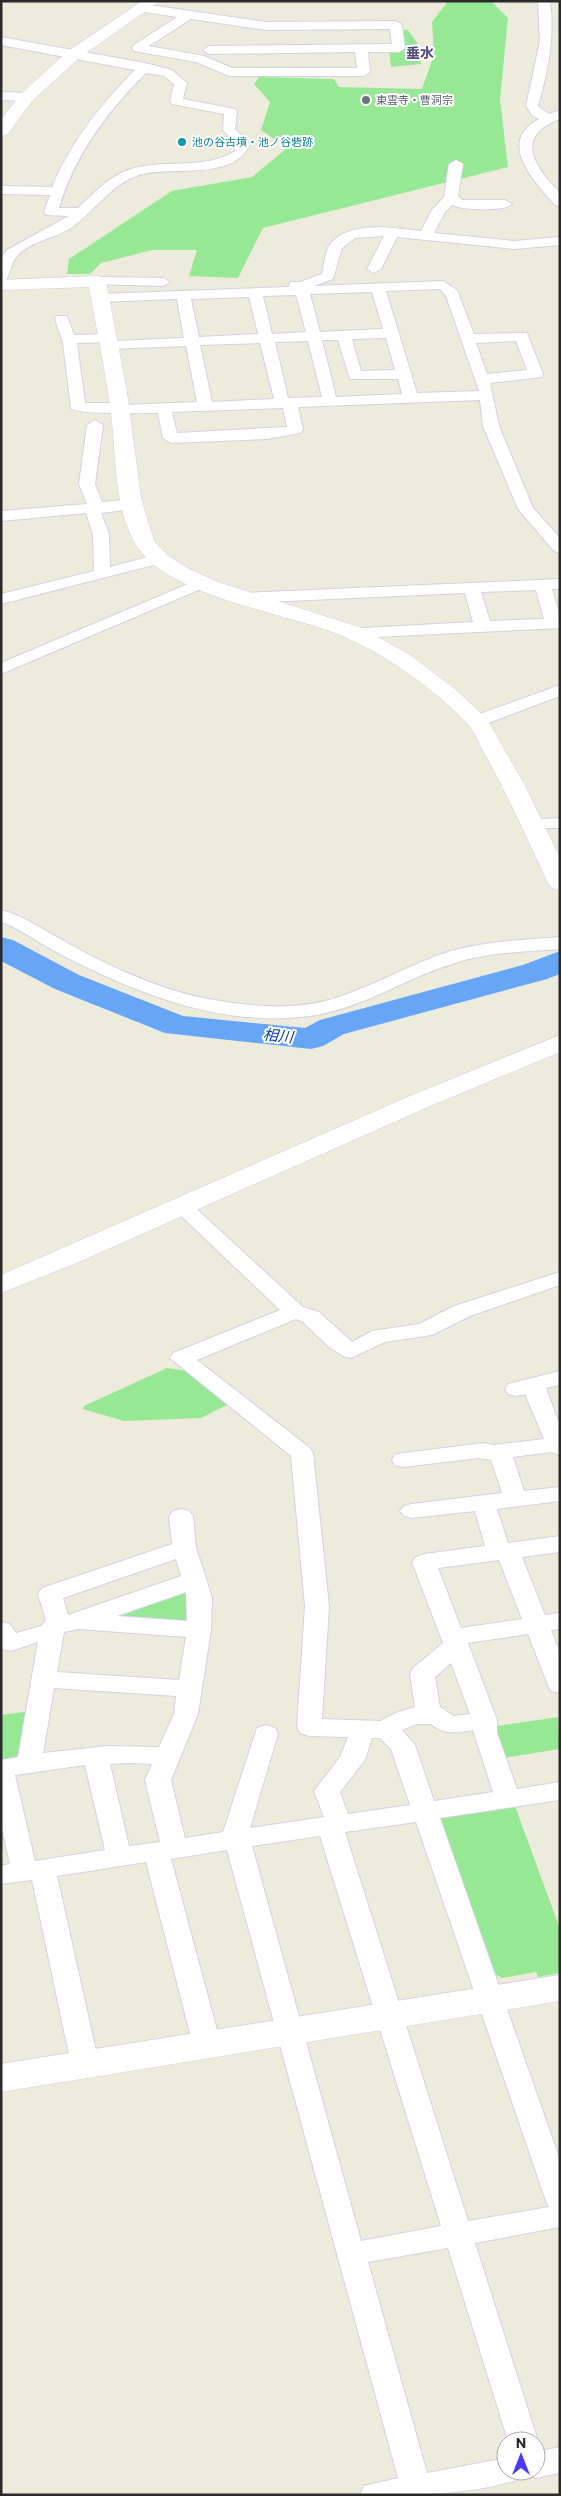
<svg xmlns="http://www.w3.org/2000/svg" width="561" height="2496" font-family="Commissioner,'Noto Sans JP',sans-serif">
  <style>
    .green { fill: #97e894 }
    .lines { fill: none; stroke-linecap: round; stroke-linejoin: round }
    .river { fill: #67a5f6; fill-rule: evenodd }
    .street-casing { stroke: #d3d1e4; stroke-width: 2 }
    .secondary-casing { stroke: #d3d1e4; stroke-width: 1 }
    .street { fill: #fff; fill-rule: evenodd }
    .secondary { fill: #fff; fill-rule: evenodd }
    .worship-dot { fill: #6b7280; stroke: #fff; stroke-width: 2 }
    .culture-dot { fill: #0f9aa8; stroke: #fff; stroke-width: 2 }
    .labels { text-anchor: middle; stroke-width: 4; stroke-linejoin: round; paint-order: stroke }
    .far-worship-label { font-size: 11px; fill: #5b616d; stroke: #fff; text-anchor: start }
    .far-culture-label { font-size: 11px; fill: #0d838f; stroke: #fff; text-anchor: start }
    .far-quarter-label { font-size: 14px; font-weight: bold; fill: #4e487e; stroke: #fff }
    .water-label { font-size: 15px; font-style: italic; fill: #043da4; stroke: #fff }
  </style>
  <rect width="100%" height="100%" fill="#edebdb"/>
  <g class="green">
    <polygon points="448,1 491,1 508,18 500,100 508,167 263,228 238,278 189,276 197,250 152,250 101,263 90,274 67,274 69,259 172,191 252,177 287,148 261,130 270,102 254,84 259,77 334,79 339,87 422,89 434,55 432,22"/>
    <polygon points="403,30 408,30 418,44 421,64 391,67 389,50 405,49"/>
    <polygon points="167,1368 187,1371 227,1405 201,1418 124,1421 83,1409 84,1406"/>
    <polygon points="177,1592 186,1592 189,1596 186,1621 180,1624 115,1619 114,1614"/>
    <polygon points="31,1711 24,1753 15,1758 1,1760 1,1715"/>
    <polygon points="558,1717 560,1749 503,1758 493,1731 497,1726"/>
    <polygon points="515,1806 560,1929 560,1973 538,1977 536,1972 502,1978 491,1972 439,1816"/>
  </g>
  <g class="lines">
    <polygon class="river" points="1,937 13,940 79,975 183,1016 305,1028 320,1020 523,965 560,951 560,974 547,979 344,1034 323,1046 311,1049 165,1033 55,989 1,961"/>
    <g class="street-casing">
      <g id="street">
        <path d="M538 1H550C555 37 548 71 538 106L549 114 560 110V119C526 132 525 151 547 179 550 183 558 189 560 194 561 197 560 203 560 206L555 205C534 181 496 142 539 119L532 115 526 106 540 41Z"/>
        <path d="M142 4 266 22 396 21 402 25 405 48 399 52H368L370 72 364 76H229L196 62 134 51 132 48 134 45 177 17 138 11 136 8ZM191 19 266 30 390 29 392 44 209 46 203 50 209 54 355 52 357 68H232L204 56 149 46Z"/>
        <path d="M1 37 145 63 172 70 187 83 183 99 235 109 237 112 235 129 250 144C234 182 172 165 139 175 111 184 94 212 71 228 54 239 31 241 17 256 11 262 11 273 6 280L1 281V258L7 250 69 216 46 215 44 212 50 195 1 194V186L52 187C71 142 100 105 135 70L1 45ZM146 73 164 76 174 84 170 101 172 104 224 114 223 130 237 145 235 151C203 171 162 158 128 170 108 177 93 194 78 208H59C75 154 107 112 146 73Z"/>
        <polygon points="1,92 27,93 33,97 27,101 1,100"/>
        <path d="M456 160 463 164 458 196 462 200H505L512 204C505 212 461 210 452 205L445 212 434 233 514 241 560 237V245L514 249 397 237 381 269 374 273 367 269 384 236 355 238 342 248 333 279 314 286 443 281 457 290 474 334 527 333 543 374 541 377 490 383 499 426 533 508 560 538V553L554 551 518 509 483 426 480 400 298 407 303 430 300 433 267 439 171 443 163 438 158 413C145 413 76 415 71 408L63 343 55 319 57 316H67L74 335 108 334 113 335 115 338 113 341 184 338 177 299 100 302 93 298 100 294 289 287 290 282H300L322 274C324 265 325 250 331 243 351 220 394 228 421 231L432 210 444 197 449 164ZM440 289 446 296 479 391 417 393 386 291ZM372 292 383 329 320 332 310 294ZM296 295 306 332 272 334 263 296ZM249 297 258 334 199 337 191 299ZM386 338 395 370 361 371 352 339ZM322 340H338L350 379H398L402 394 336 397ZM308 341 322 397 288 398 275 342ZM516 341 527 370 487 374 476 343ZM105 342 103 345 105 348 110 349 186 346 197 402 125 405 119 403H85L77 343ZM260 343 274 399 212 402 200 345ZM283 408 287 427 177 433 172 412Z"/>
        <polygon points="97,277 163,278 170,282 163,286 92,284 90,281 92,278"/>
        <polygon points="95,420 103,425 95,484 102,502 134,499 142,504 134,509 101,513 109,534 110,567 159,554 167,559 165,562 1,604 1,594 94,571 93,534 86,513 1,521 1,511 87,504 79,484 87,425"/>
        <polygon points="202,578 210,583 208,586 1,674 1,663"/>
        <path d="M560 579V589H552L560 615V628L353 638 347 637 345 633 347 629 473 622 465 593 242 603 234 598 242 593ZM536 590 544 619 490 621 481 592Z"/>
        <polygon points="560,685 560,696 483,725 471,725 468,721 471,717"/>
        <polygon points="560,818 560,828 526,828 523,824 526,820"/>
        <path d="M1 910C25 916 41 929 62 940 107 965 158 990 209 999 246 1006 291 1011 329 1000 371 988 409 964 451 951 487 941 523 940 560 937V949C523 952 486 952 452 964 407 978 367 1005 321 1014 232 1031 142 996 64 956 43 946 24 930 1 922Z"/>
        <path d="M183 1201 190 1203 303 1307 319 1312 352 1342 372 1331 419 1324 454 1306 560 1272V1285L470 1316 432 1335 385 1342 351 1358 343 1356 329 1347 303 1322 296 1319 197 1360 310 1448 313 1453 329 1606 322 1719 381 1721 395 1713 415 1707 410 1674 413 1668 443 1643 412 1562 416 1557 424 1554 485 1546 475 1511 412 1518 404 1516 400 1511 404 1506 412 1504 502 1493 491 1460 479 1458 403 1467 395 1465 392 1460 395 1455 403 1453 484 1443 493 1445 544 1439 525 1394 516 1396 508 1394 505 1389 508 1384 560 1371V1385L546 1388 560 1426V1455L551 1452 513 1457 524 1491 560 1487V1501L497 1509 508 1543 560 1536V1552L522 1557 545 1615 560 1613V1629L551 1630 560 1653V1693L551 1691 548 1685 528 1634 468 1643 497 1720V1733L517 1789 560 1782V1800L440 1818 560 2160V2227L475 2243 538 2441 536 2445V2441H508L448 2248 368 2262 427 2473 506 2458V2471H521L517 2480C466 2496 412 2495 360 2495L364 2486 398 2478 227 1850 171 1859 221 2045 217 2052 207 2055 197 2052 193 2045 146 1862 57 1876 99 2064 95 2071 85 2074 75 2071 71 2064 32 1880 1 1884V1866L10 1864 1 1824V1760L18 1757 38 1642 11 1651 2 1649 1 1622 10 1624 16 1633 41 1626 46 1620 38 1594 42 1588 172 1544 169 1516 173 1511 181 1509 189 1511 193 1516 196 1548 212 1597 211 1630 198 1714 171 1780 185 1838 223 1832 257 1728 266 1725 275 1728 278 1734 250 1828 324 1817 314 1791 340 1757 348 1737 309 1736 300 1733 297 1727 305 1606 291 1456 170 1358 173 1353 280 1310 176 1211 173 1207 176 1203ZM176 1559 181 1576 68 1615 63 1598ZM499 1560 522 1619 461 1628 438 1568ZM186 1592 187 1621 117 1616ZM79 1629 186 1637 179 1680 57 1672 64 1632ZM451 1663 470 1714 454 1716 440 1707 435 1677ZM54 1688 176 1696 174 1714 159 1747 107 1746 43 1753ZM417 1724H431C445 1735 455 1733 473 1730L493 1792 434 1801 415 1745 402 1730ZM372 1738H380L391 1749 410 1805 348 1814 340 1792 365 1760ZM129 1763 152 1764 145 1780 160 1842 129 1846 110 1764ZM85 1765 105 1850 35 1861 15 1775ZM416 1822 546 2201 549 2207 468 2221 345 1832ZM320 1836 441 2226 361 2241 252 1846Z"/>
        <polygon points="560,2447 560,2473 536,2478 525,2474 524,2471 536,2471 536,2452"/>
      </g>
    </g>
    <g class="secondary-casing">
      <g id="secondary">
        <polygon points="142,1 160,1 79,58 33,100 7,135 1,136 1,120 21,94 67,52"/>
        <path d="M97 276 103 277 106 281 127 392 141 498 154 541 168 556 191 570 218 582 362 628 410 655 456 690 487 719 524 784 560 858V890L552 888 548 883C528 841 509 797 486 756 480 746 476 733 468 724 434 689 391 658 347 638 290 612 167 599 135 543 113 506 116 447 110 405 104 365 96 326 89 287L1 290V280Z"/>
        <polygon points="560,1035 560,1052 428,1107 81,1261 1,1293 1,1275 410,1096"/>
        <polygon points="560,1975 560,2001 1,2092 1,2064"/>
      </g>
    </g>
    <use href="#street" class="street"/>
    <use href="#secondary" class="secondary"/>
  </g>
  <circle class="worship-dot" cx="366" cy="100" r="5"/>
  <circle class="culture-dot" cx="182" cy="142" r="5"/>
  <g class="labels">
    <g class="far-worship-label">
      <text x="376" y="104">東雲寺・曹洞宗</text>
    </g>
    <g class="far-culture-label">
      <text x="192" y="146">池の谷古墳・池ノ谷砦跡</text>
    </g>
    <g class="far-quarter-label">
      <text x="420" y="58">垂水</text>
    </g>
    <g class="water-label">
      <text transform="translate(278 1036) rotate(6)" y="5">相川</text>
    </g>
  </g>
  <rect width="561" height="2496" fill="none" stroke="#2a2a2a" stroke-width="5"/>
  <g transform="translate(521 2456)"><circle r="24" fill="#ffffff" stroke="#aaaaaa"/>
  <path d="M0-4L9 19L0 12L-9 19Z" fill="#4e37ff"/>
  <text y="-8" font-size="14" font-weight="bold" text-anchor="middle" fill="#2a2a2a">N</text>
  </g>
</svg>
